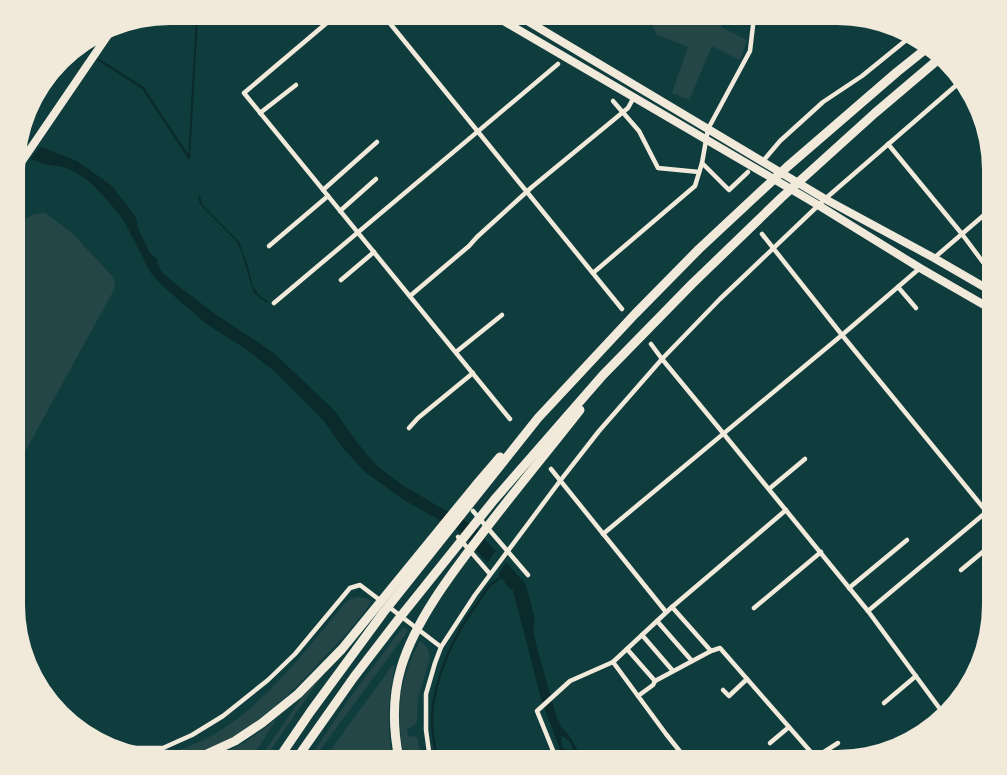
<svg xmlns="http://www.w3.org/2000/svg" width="1007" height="775" font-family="'Public Sans',sans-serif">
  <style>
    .green { fill: #244646 }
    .water { fill: #0a2a2b; fill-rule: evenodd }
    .pier { fill: #0f3d3e }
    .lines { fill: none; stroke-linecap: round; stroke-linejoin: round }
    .stream { stroke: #0a2a2b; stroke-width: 2.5 }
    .minor { stroke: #f1e9da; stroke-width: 4.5 }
    .trunk { stroke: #f1e9da; stroke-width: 8 }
    .motorway { stroke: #f1e9da; stroke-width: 9 }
  </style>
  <rect width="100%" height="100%" fill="#0f3d3e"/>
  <g class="green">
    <polygon points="654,16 724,17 721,27 747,40 740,60 712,46 689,100 672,93 688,47 657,35 652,25 657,19"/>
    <polygon points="45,213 71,232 114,278 115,288 17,466 17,223 34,214"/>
    <path d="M358 597 368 599 371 601C360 621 342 638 327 654 297 688 266 718 226 741 211 748 196 756 179 758 168 760 157 758 145 755 230 754 296 662 345 603L351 599Z"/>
    <polygon points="403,627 408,631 314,758 309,759 349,699"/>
    <path d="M420 641 423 643 428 649 430 658 418 699 417 721 415 725 407 729 408 736 416 737 418 739 421 759H404C396 712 397 684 420 641Z"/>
    <path d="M394 665 395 666C388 696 386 728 393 759H324L392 666Z"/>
    <polygon points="323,674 265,758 260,758 302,697"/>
    <polygon points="277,719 251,758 213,758 244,743"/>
  </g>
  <g class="water">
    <polygon points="196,16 198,16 190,159 188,159"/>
    <path d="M21 139 77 161 111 185 136 217 138 228 146 245 150 253 157 259 158 265 162 272 172 281 215 314 259 343 276 355 336 412 345 426 367 455 378 467 401 484 436 505 466 521 477 529 487 542 524 582 528 592 535 619C530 633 539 651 542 665 547 682 551 700 557 718L562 728 569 735 578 751 590 759H570L561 752 541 699 513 590 508 587 503 580 477 551 471 543 459 531 404 500 365 472 344 449 323 420 274 371 246 349 205 323 166 289 154 277 149 270 124 221 109 202 91 183 75 172 63 167 43 164 18 154V150ZM561 736C567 738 574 744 572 752L562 747Z"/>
    <polygon points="198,196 200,196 202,204 239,242 247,263 253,287 261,297 269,302 267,303 261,299 253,291 241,250 236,241 200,204"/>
  </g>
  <g class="pier">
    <polygon points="24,138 41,145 29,161 18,157 19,146"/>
    <polygon points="497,549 508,560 497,576 486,565"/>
  </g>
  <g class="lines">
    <g class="stream">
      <polyline points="99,60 143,88 189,158"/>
      <polyline points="63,61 68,64 76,51"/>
      <path d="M437 759C434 745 432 731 432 717 434 677 455 632 479 601 482 596 486 590 490 585 494 582 498 579 502 576"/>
    </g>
    <g class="minor">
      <polyline points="335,16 244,93 510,419"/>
      <polyline points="384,16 622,309"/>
      <polyline points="613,101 639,131 658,168 699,172"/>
      <polyline points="260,113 296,85"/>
      <polyline points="888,144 962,234 991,273"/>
      <polyline points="763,161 780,141 823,102 862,76 910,37"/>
      <polyline points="702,163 729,190 748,172"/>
      <polyline points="323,190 377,142"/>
      <polyline points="340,211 376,179"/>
      <polyline points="762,234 842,335 990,516"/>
      <polyline points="269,246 328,196"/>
      <polyline points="934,258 991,209"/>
      <polyline points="593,273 695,186 702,163 708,129 750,51 754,17"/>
      <polyline points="341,280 374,252"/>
      <polyline points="898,287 916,308"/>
      <polyline points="410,296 469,246 477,237 532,187 628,108 634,97"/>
      <polyline points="274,303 558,64"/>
      <polyline points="651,344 662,359 723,433 868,611 943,713"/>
      <polyline points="456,352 502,315"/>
      <polyline points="409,428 418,418 473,373"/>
      <polyline points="551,469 666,612"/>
      <polyline points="769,489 805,459"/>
      <polyline points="473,511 528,575"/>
      <polyline points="603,534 842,335 920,268"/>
      <polyline points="458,537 490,574"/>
      <polyline points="961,570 990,546"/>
      <polyline points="849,588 907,540"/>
      <polyline points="389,607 441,647"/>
      <polyline points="672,607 711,651 720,648 817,759"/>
      <polyline points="754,608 821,552"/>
      <polyline points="868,611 990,509"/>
      <polyline points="657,621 692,661"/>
      <polyline points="642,635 673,671"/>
      <polyline points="627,649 655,681 711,651"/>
      <polyline points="613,662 666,734 686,759"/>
      <polyline points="723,690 729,696 747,679"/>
      <polyline points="638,696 653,685 655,681"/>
      <polyline points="884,703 916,676"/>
      <polyline points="770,743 789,727"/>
      <polyline points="110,747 134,748 163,748 192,735 223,716 268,680 295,654 350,588 360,585 381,601"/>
      <polyline points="816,757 838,743"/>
      <polyline points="430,759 426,730 426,694 435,663 441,647 475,595 560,481 599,431 662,359 720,299 825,199 960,82"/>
      <polyline points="551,759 554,753 537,711 570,681 613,662 672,607 786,510"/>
    </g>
    <g class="trunk">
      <polyline points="495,16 818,205 920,268 991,309"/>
      <polyline points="519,16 825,199 934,258 991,291"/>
      <polyline points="18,167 112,29"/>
    </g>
    <g class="motorway">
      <polyline points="198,758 235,741 262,723 298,694 342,649 476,485 500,457"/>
      <polyline points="279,758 311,711 383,613 538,418 635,314 699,249 787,167 897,72 927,48"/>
      <polyline points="297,758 354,677 397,621 494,500 603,375 692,284 781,198 875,113 941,57"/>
      <path d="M399 759C393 729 392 698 401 668 415 621 451 574 481 535 513 493 547 452 580 410"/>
    </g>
  </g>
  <path d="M0 0H1007V775H0ZM170 25H837A145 145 0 0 1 982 170V605A145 145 0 0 1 837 750H170A145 145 0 0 1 25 605V170A145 145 0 0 1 170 25Z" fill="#f1e9da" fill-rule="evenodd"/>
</svg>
